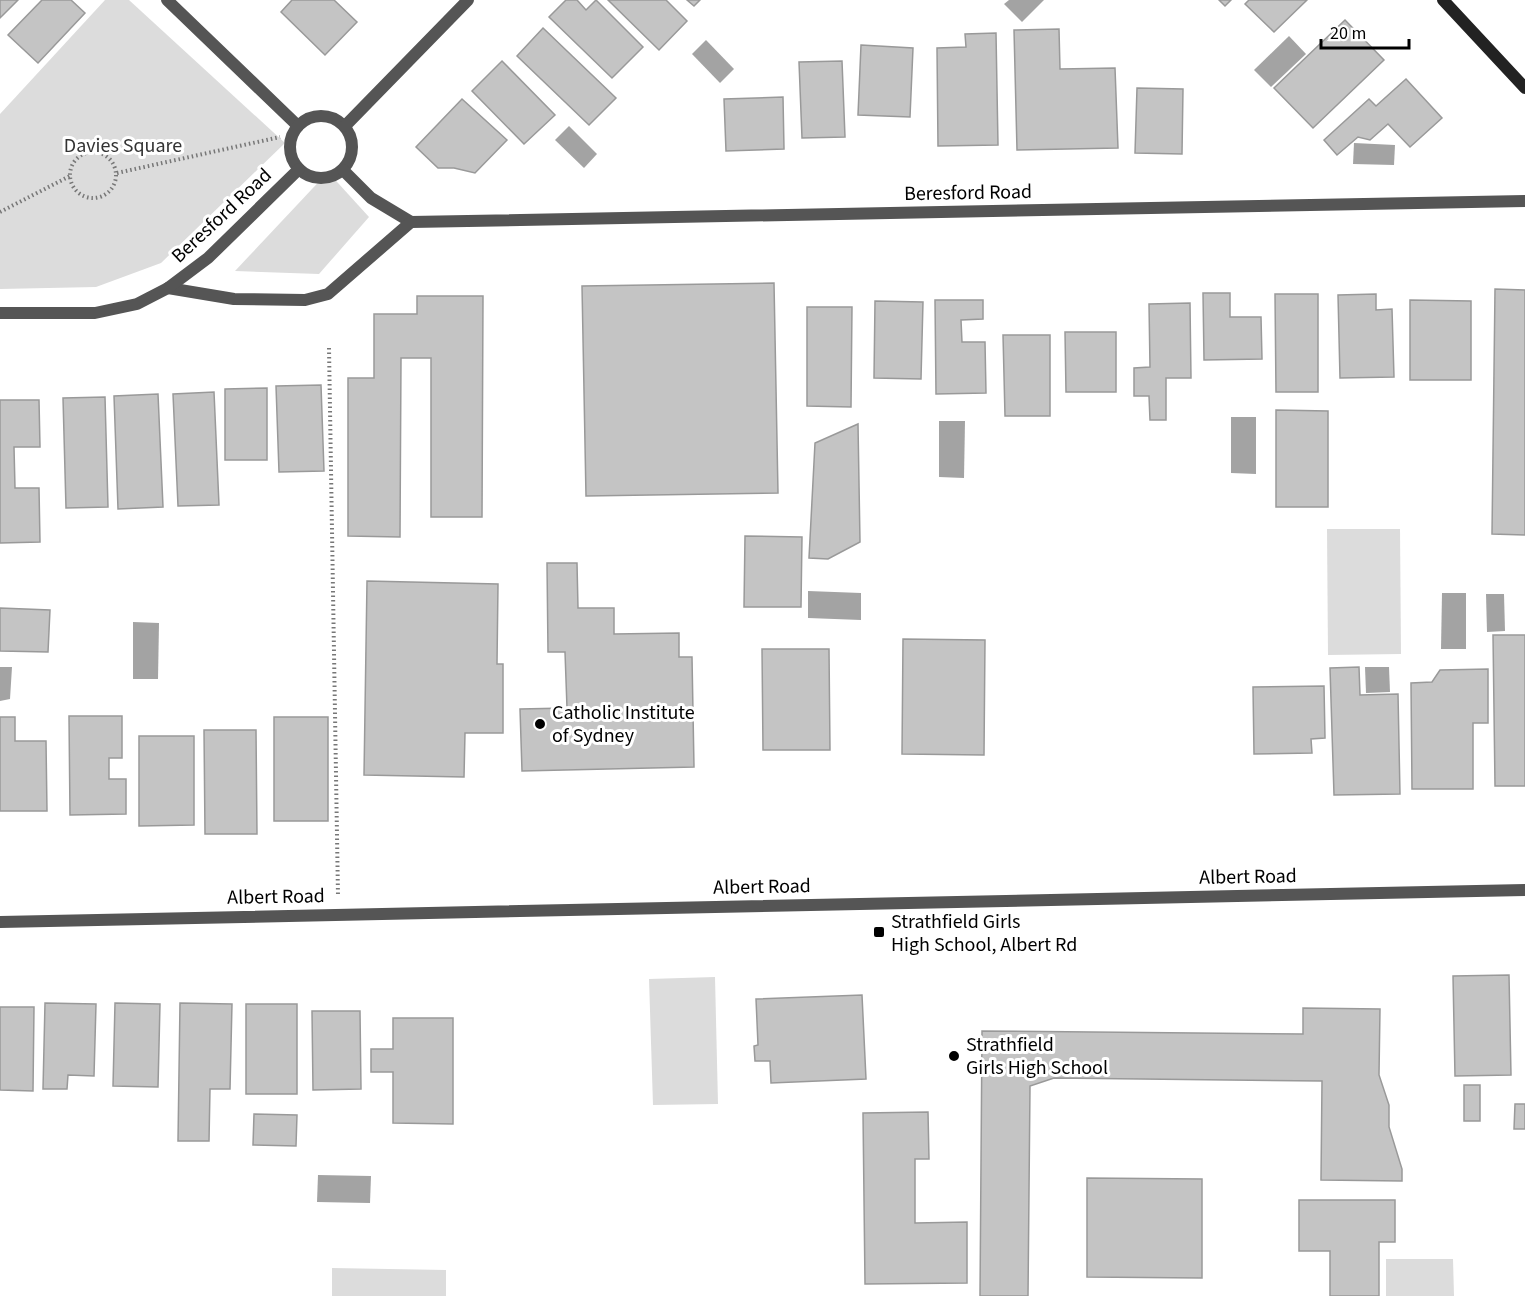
<svg xmlns="http://www.w3.org/2000/svg" width="1525" height="1296" font-family="'Source Sans 3',sans-serif">
  <style>
    .green { fill: #dcdcdc }
    .water { fill: #a3a3a3 }
    .building { fill: #c4c4c4; stroke: #999; stroke-width: 1.5 }
    .lines { fill: none; stroke-linecap: round; stroke-linejoin: round }
    .path { stroke: #777; stroke-width: 4; stroke-dasharray: 1.5 3; stroke-linecap: butt }
    .minor { stroke: #555; stroke-width: 12 }
    .secondary { stroke: #222; stroke-width: 12 }
    .poi-dot { fill: #000; stroke: #fff; stroke-width: 2 }
    .labels { text-anchor: middle; stroke-width: 6; stroke-linejoin: round; paint-order: stroke }
    .park-label { font-size: 20px; fill: #333; stroke: #fff }
    .street-label { font-size: 20px; fill: #000; stroke: #fff }
    .poi-label { font-size: 20px; fill: #000; stroke: #fff; text-anchor: start }
  </style>
  <rect width="100%" height="100%" fill="#fff"/>
  <g class="green">
    <polygon points="105,0 129,0 285,143 161,263 96,287 0,289 0,114"/>
    <polygon points="328,172 369,217 319,274 235,271"/>
    <polygon points="1327,529 1400,529 1401,654 1328,655"/>
    <polygon points="715,977 718,1104 653,1105 649,979"/>
    <polygon points="1386,1259 1453,1259 1454,1296 1386,1296"/>
    <polygon points="332,1268 446,1270 446,1296 332,1296"/>
  </g>
  <g class="water">
    <polygon points="1009,0 1044,0 1022,22 1004,4"/>
    <polygon points="1289,36 1306,54 1271,87 1254,70"/>
    <polygon points="706,40 734,69 720,83 692,54"/>
    <polygon points="569,126 597,154 584,168 555,140"/>
    <polygon points="1354,143 1395,145 1394,165 1353,164"/>
    <polygon points="1231,417 1256,417 1256,474 1231,473"/>
    <polygon points="939,421 965,421 964,478 939,477"/>
    <polygon points="808,591 861,593 861,620 808,618"/>
    <polygon points="1442,593 1466,593 1466,649 1441,649"/>
    <polygon points="1486,594 1504,594 1505,631 1487,632"/>
    <polygon points="133,622 159,623 158,679 133,679"/>
    <polygon points="0,667 12,667 10,699 0,701"/>
    <polygon points="1365,667 1389,667 1390,692 1366,693"/>
    <polygon points="318,1175 371,1176 370,1203 317,1202"/>
  </g>
  <g class="building">
    <polygon points="0,0 18,0 0,18"/>
    <polygon points="42,0 71,0 85,13 38,63 8,35"/>
    <polygon points="292,0 334,0 357,22 325,55 281,12"/>
    <polygon points="566,0 577,0 586,10 596,0 643,47 612,78 549,17"/>
    <polygon points="608,0 666,0 687,21 659,50"/>
    <polygon points="687,0 700,0 694,6"/>
    <polygon points="1219,0 1231,0 1225,6"/>
    <polygon points="1249,0 1307,0 1274,32 1245,4"/>
    <polygon points="1345,20 1384,60 1313,128 1274,88"/>
    <polygon points="543,28 616,98 589,125 517,56"/>
    <polygon points="1059,29 1060,69 1115,68 1118,148 1017,150 1014,30"/>
    <polygon points="996,33 998,145 938,146 937,48 966,47 965,34"/>
    <polygon points="861,45 913,48 910,117 858,115"/>
    <polygon points="502,61 555,115 524,144 472,91"/>
    <polygon points="842,61 845,137 802,138 799,62"/>
    <polygon points="1406,79 1442,118 1410,147 1388,124 1370,140 1358,137 1337,155 1324,140 1369,99 1376,106"/>
    <polygon points="1137,88 1183,89 1182,154 1135,153"/>
    <polygon points="783,97 784,149 726,151 724,99"/>
    <polygon points="462,99 507,140 475,173 454,168 438,168 416,147"/>
    <polygon points="774,283 778,493 586,496 582,286"/>
    <polygon points="1495,289 1525,290 1525,535 1492,534"/>
    <polygon points="1203,293 1230,293 1230,317 1261,317 1262,359 1204,360"/>
    <polygon points="1275,294 1318,294 1318,392 1276,392"/>
    <polygon points="1376,294 1376,310 1392,309 1394,377 1340,378 1338,295"/>
    <polygon points="417,296 483,296 482,517 431,517 431,358 401,358 400,537 348,536 348,378 374,378 374,314 417,314"/>
    <polygon points="935,300 983,300 983,319 961,320 962,342 985,342 986,393 936,394"/>
    <polygon points="1410,300 1471,301 1471,380 1410,380"/>
    <polygon points="875,301 923,302 921,379 874,378"/>
    <polygon points="1190,303 1191,378 1166,378 1166,420 1150,420 1149,396 1134,396 1134,368 1150,367 1149,304"/>
    <polygon points="807,307 852,307 851,407 807,406"/>
    <polygon points="1065,332 1116,332 1116,392 1066,392"/>
    <polygon points="1003,335 1050,335 1050,416 1005,416"/>
    <polygon points="321,385 324,471 279,472 276,386"/>
    <polygon points="267,388 267,460 225,460 225,389"/>
    <polygon points="214,392 219,505 178,506 173,394"/>
    <polygon points="158,394 163,507 118,509 114,396"/>
    <polygon points="105,397 108,507 66,508 63,398"/>
    <polygon points="0,400 39,400 40,447 14,447 15,488 39,488 40,542 0,543"/>
    <polygon points="1276,410 1328,411 1328,507 1276,507"/>
    <polygon points="858,424 860,542 828,559 809,558 815,443"/>
    <polygon points="745,536 802,537 801,607 744,607"/>
    <polygon points="547,563 577,563 578,608 614,608 614,634 679,633 679,657 692,657 694,767 522,771 520,709 567,708 565,652 548,652"/>
    <polygon points="367,581 498,584 497,664 503,664 503,733 465,733 464,777 364,775"/>
    <polygon points="0,608 50,610 48,652 0,651"/>
    <polygon points="1493,635 1525,635 1525,786 1495,786"/>
    <polygon points="903,639 985,640 984,755 902,754"/>
    <polygon points="762,649 829,649 830,750 763,750"/>
    <polygon points="1359,667 1360,695 1398,694 1400,794 1334,795 1330,668"/>
    <polygon points="1488,669 1488,723 1473,723 1473,789 1412,789 1411,683 1432,682 1440,670"/>
    <polygon points="1324,686 1325,738 1311,739 1312,753 1254,754 1253,687"/>
    <polygon points="69,716 122,716 122,758 109,758 109,779 126,779 126,814 70,815"/>
    <polygon points="0,717 15,717 15,741 46,741 47,811 0,811"/>
    <rect x="274" y="717" width="54" height="104"/>
    <polygon points="204,730 256,730 257,834 205,834"/>
    <polygon points="139,736 194,736 194,825 139,826"/>
    <polygon points="1509,975 1511,1075 1455,1076 1453,976"/>
    <polygon points="862,995 866,1079 771,1083 770,1061 755,1061 754,1046 758,1045 756,999"/>
    <polygon points="45,1003 96,1004 94,1076 68,1075 67,1089 43,1089"/>
    <polygon points="115,1003 160,1004 158,1087 113,1086"/>
    <polygon points="180,1003 232,1004 230,1089 210,1089 209,1141 178,1141"/>
    <rect x="246" y="1004" width="51" height="90"/>
    <polygon points="0,1007 34,1007 33,1091 0,1090"/>
    <polygon points="1303,1008 1380,1009 1379,1075 1389,1105 1389,1127 1402,1169 1402,1181 1321,1180 1322,1081 1054,1078 1030,1086 1028,1296 980,1296 982,1031 1303,1034"/>
    <polygon points="312,1011 360,1011 361,1089 313,1090"/>
    <polygon points="393,1018 453,1018 453,1124 393,1123 393,1072 371,1072 371,1049 393,1049"/>
    <rect x="1464" y="1085" width="16" height="36"/>
    <polygon points="1515,1104 1525,1104 1525,1129 1514,1129"/>
    <polygon points="928,1112 929,1159 915,1159 915,1223 967,1222 967,1283 865,1284 863,1113"/>
    <polygon points="254,1114 297,1115 296,1146 253,1145"/>
    <polygon points="1087,1178 1202,1179 1202,1278 1087,1277"/>
    <polygon points="1299,1200 1395,1200 1395,1242 1379,1242 1379,1296 1330,1296 1330,1251 1299,1251"/>
  </g>
  <g class="lines">
    <g class="path">
      <circle cx="93" cy="175" r="23"/>
      <polyline points="117,173 280,137"/>
      <polyline points="0,212 70,176"/>
      <polyline points="329,348 338,896"/>
    </g>
    <g class="minor">
      <polyline points="167,0 298,126"/>
      <circle cx="321" cy="147" r="31"/>
      <polyline points="345,126 468,0"/>
      <polyline points="343,170 371,198 411,222 1525,201"/>
      <polyline points="168,288 234,299 305,300 328,294 411,222"/>
      <polyline points="0,313 95,313 137,304 168,288 208,258 299,169"/>
      <polyline points="0,922 1525,890"/>
    </g>
    <polyline class="secondary" points="1443,0 1525,88"/>
  </g>
  <g class="poi-dot">
    <circle cx="540" cy="724" r="6"/>
    <rect x="873" y="926" width="12" height="12" rx="3"/>
    <circle cx="954" cy="1056" r="6"/>
  </g>
  <g class="labels">
    <g class="park-label">
      <text x="123" y="152">Davies Square</text>
    </g>
    <g class="street-label">
      <text transform="translate(968 192) rotate(-1)" y="7">Beresford Road</text>
      <text transform="translate(221 215) rotate(-43)" y="7">Beresford Road</text>
      <text transform="translate(1248 876) rotate(-1)" y="7">Albert Road</text>
      <text transform="translate(762 886) rotate(-1)" y="7">Albert Road</text>
      <text transform="translate(276 896) rotate(-1)" y="7">Albert Road</text>
    </g>
    <g class="poi-label">
      <text x="552" y="719">Catholic Institute<tspan x="552" dy="23">of Sydney</tspan></text>
      <text x="891" y="928">Strathfield Girls<tspan x="891" dy="23">High School, Albert Rd</tspan></text>
      <text x="966" y="1051">Strathfield<tspan x="966" dy="23">Girls High School</tspan></text>
    </g>
  </g>
  <path d="M1321 39v9h88v-9" fill="none" stroke="#000000" stroke-width="3"/>
  <text x="1330" y="39" font-size="18" fill="#000000" stroke="#ffffff" stroke-width="4.5" paint-order="stroke">20 m</text>
</svg>
